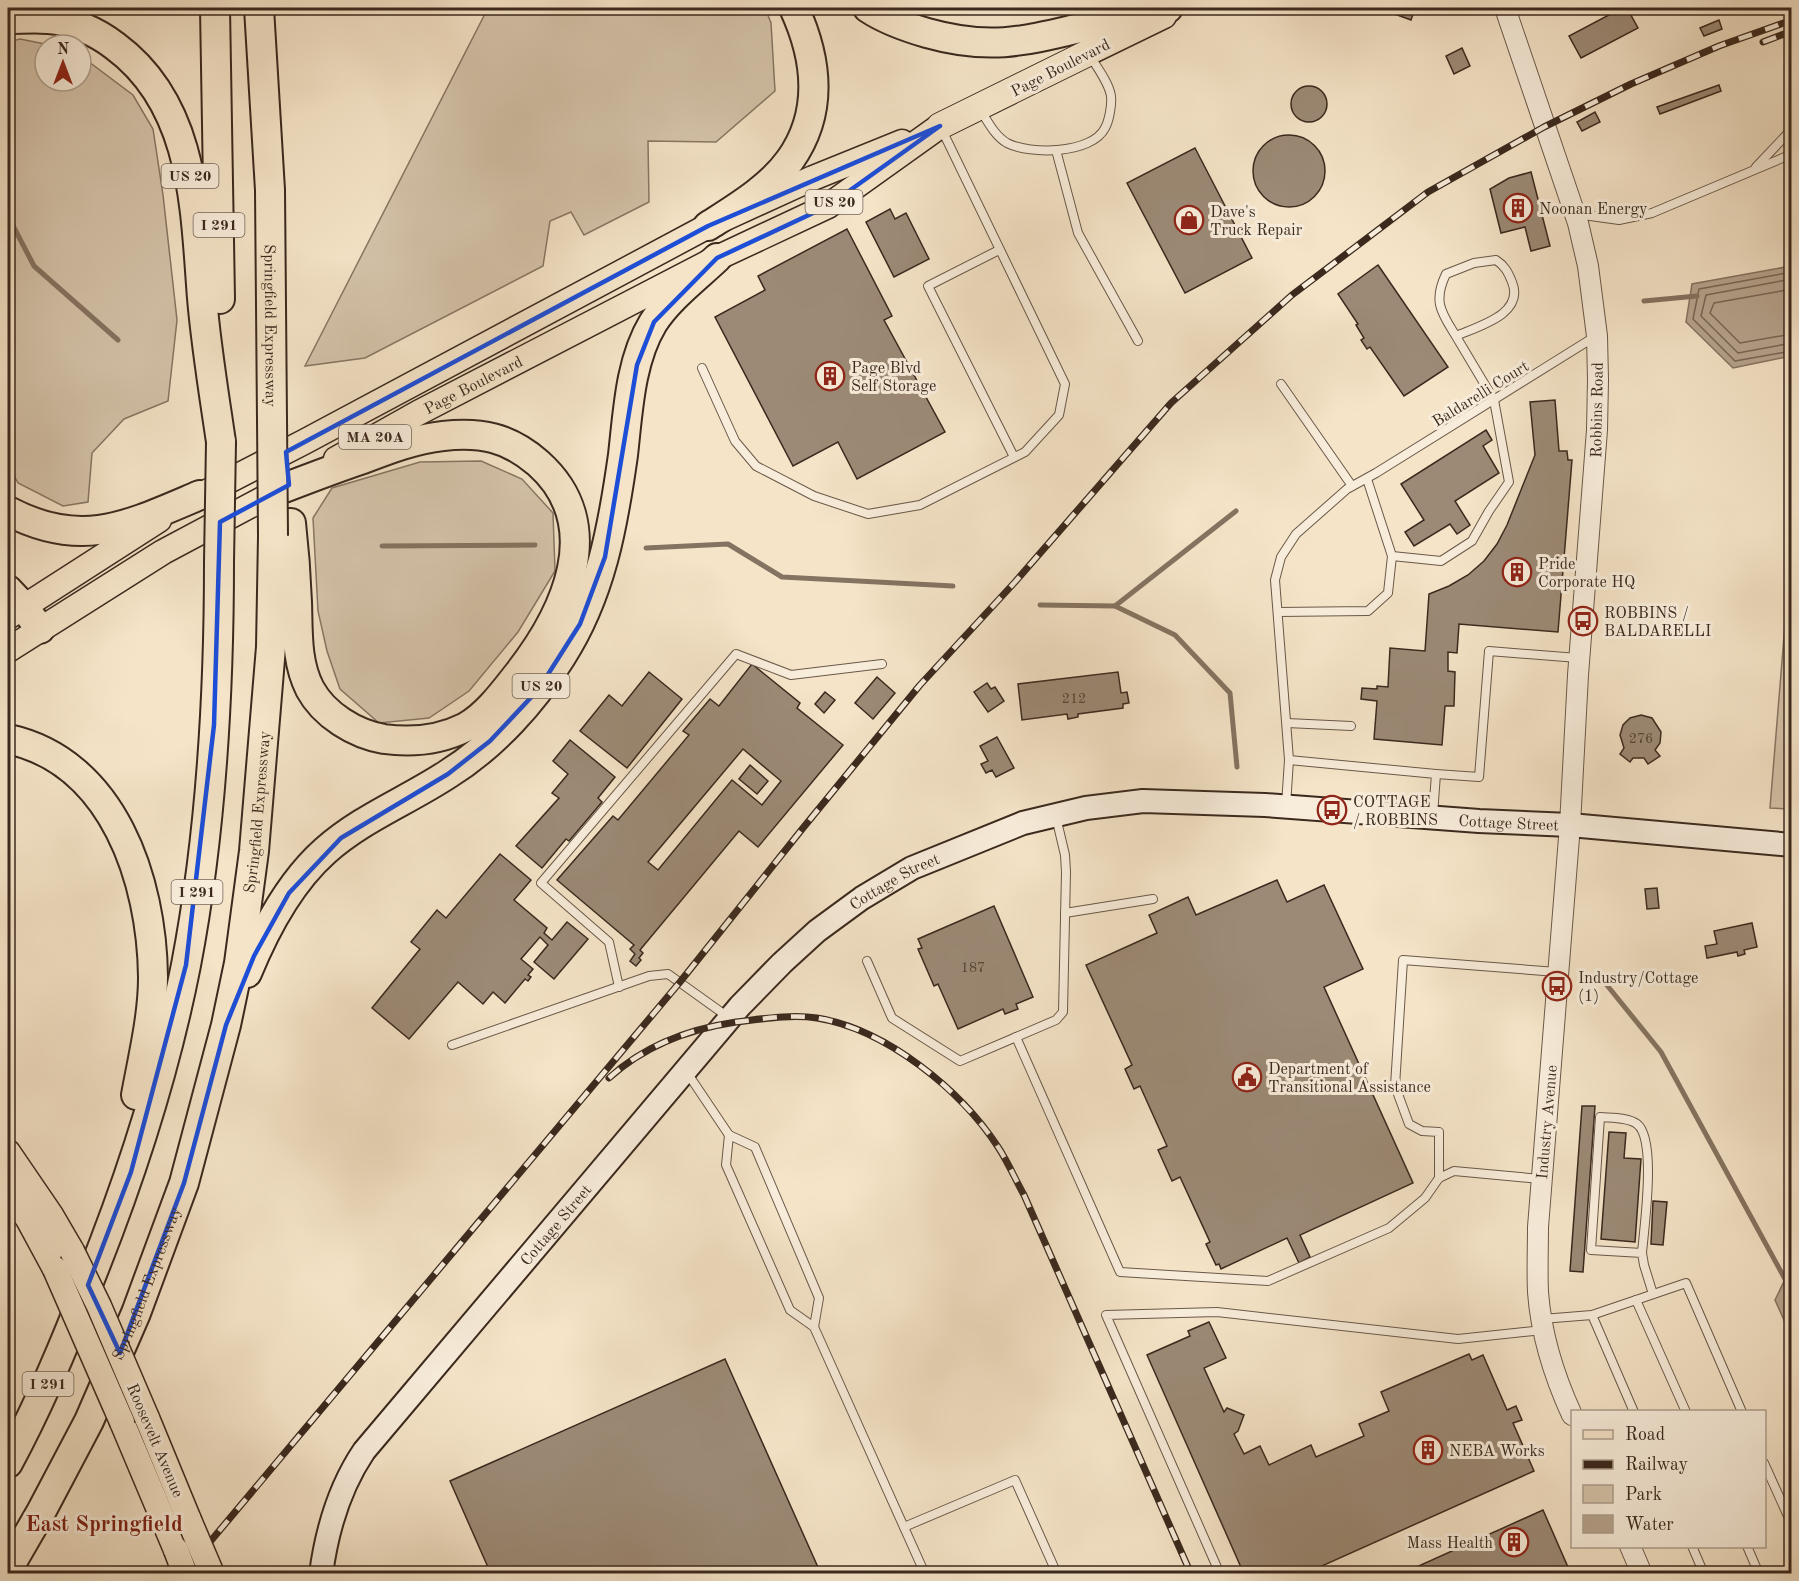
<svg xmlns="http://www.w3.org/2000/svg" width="1799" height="1581" font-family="'Old Standard TT',serif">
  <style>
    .green { fill: #d5c4ab; stroke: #887664; stroke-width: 1.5 }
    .water { fill: #b6a48e; stroke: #857361; stroke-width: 1.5 }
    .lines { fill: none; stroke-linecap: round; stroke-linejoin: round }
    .shore { stroke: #786656; stroke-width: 1.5 }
    .stream { stroke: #857361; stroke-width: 5 }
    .building { fill: #9c8a76; stroke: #3b291e; stroke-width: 1.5; fill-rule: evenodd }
    .service-casing { stroke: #6a5848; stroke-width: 10 }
    .tertiary-casing { stroke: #6a5848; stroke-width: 22 }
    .secondary-casing { stroke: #3b291e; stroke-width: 26 }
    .primary-casing { stroke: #3b291e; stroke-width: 27 }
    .trunk-casing { stroke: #3b291e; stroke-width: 28 }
    .motorway-casing { stroke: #3b291e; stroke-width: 32 }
    .service { stroke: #f8eddb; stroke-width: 8 }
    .tertiary { stroke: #f8eddb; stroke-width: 20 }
    .secondary { stroke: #f8eddb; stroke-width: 22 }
    .primary { stroke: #f5e4c8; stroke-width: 24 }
    .trunk { stroke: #f5e4c8; stroke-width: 26 }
    .motorway { stroke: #f5e4c8; stroke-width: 28 }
    .rail-casing { stroke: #3b291e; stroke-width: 7 }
    .rail { stroke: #f8eddb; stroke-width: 4.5; stroke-dasharray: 14; stroke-linecap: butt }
    .primary-bridge-casing { stroke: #3b291e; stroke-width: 27; stroke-linecap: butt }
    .motorway-bridge-casing { stroke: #3b291e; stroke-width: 32; stroke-linecap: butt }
    .primary-bridge { stroke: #f5e4c8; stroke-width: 24 }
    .motorway-bridge { stroke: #f5e4c8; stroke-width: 28 }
    .marked { fill: none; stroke: #1d4ed8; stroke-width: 4.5; stroke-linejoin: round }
    .labels { text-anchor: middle; stroke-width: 6; stroke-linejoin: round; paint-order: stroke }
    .number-label { font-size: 14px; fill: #534134 }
    .shield { fill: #f8eddb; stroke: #746457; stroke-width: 1.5 }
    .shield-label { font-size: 15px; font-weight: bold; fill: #3b291e }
    .street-label { font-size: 16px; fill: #3b291e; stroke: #f8eddb }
    .poi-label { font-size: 16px; fill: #3b291e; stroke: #f8eddb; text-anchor: start }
    .district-label { font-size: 22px; font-weight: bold; fill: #7a1f14; stroke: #f8eddb }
  </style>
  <rect width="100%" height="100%" fill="#f5e4c8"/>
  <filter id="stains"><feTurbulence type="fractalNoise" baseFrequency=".00333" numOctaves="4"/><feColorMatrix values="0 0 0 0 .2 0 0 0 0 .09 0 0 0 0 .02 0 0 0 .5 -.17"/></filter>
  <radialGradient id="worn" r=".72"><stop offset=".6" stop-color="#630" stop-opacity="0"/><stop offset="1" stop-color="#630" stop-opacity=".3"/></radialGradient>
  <g class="green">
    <polygon points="488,8 765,8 771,23 775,91 716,142 648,141 649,202 584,235 571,212 550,221 543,266 365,358 305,366"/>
    <polygon points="938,8 1046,8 960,14"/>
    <polygon points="20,39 50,45 45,45 45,81 81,81 81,56 133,95 153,129 163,195 177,320 168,401 124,419 92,453 88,502 63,506 18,483 8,464 8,42"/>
    <polygon points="481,461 522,479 553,513 555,571 518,632 469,691 429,718 379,723 340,689 327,651 318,611 313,518 332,488 420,462"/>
    <polygon points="1791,551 1791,809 1770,808"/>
  </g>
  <g class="water">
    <polygon points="1791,266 1791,356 1733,368 1686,322 1692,284"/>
    <polygon points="1791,1269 1791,1336 1775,1300 1789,1271"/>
  </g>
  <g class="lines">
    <g class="shore">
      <polyline points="1792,272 1699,289 1693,319 1735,361 1792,351"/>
      <polyline points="1792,279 1706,295 1701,316 1738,353 1792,343"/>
      <polyline points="1792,289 1714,303 1710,313 1740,343 1792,334"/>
    </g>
    <g class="stream">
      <polyline points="8,216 34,266 118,340"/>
      <polyline points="1644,301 1697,296"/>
      <polyline points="382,546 535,545"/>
      <polyline points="646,548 728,544 782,577 953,586"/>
      <polyline points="1040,605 1115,606 1175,635 1230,693 1237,767"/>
      <polyline points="1115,606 1236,511"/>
      <polyline points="1606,984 1661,1052 1785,1279 1792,1297"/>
    </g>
  </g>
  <g class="building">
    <polygon points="1394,8 1415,8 1411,20 1392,13"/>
    <polygon points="1622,8 1627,8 1638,28 1581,58 1569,36"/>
    <polygon points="1719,20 1722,29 1704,36 1700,28"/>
    <polygon points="1462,48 1470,66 1454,74 1446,56"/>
    <polygon points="1719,85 1721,91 1660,114 1657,107"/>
    <circle cx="1309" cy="104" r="18"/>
    <polygon points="1595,112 1600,122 1582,131 1577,122"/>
    <circle cx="1289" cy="171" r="36"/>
    <polygon points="1195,148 1252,258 1185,293 1127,183"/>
    <polygon points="1531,172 1550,246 1531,251 1525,227 1501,233 1490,189 1509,178"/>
    <polygon points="890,209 895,219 906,213 929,259 894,277 866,222"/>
    <polygon points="847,229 892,316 884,320 945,432 857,479 838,442 793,466 715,317 765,290 758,276"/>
    <polygon points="1378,265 1448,367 1404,396 1370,347 1367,349 1361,340 1364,338 1356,325 1358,324 1338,294"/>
    <polygon points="1555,400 1559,451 1567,451 1568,460 1572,460 1558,632 1459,624 1457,653 1448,652 1448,671 1455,672 1454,706 1445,706 1442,745 1374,739 1377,701 1361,699 1362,688 1377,689 1377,686 1388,687 1390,648 1425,651 1429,594 1449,586 1468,575 1484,561 1497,544 1507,525 1535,455 1530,402"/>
    <polygon points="1486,430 1492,440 1483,446 1499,473 1455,501 1470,525 1457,534 1450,524 1414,546 1405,532 1424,520 1401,484"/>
    <path d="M752 664 800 703 797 708 843 745 758 847 739 831 640 950 643 953 639 958 641 960 636 966 630 961 635 954 630 949 634 945 557 880 613 816 618 820 689 735 683 731 710 699 719 706ZM743 749 781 781 762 805 732 780 658 870 648 862Z"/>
    <polygon points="649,672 682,699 627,768 580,731 609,695 622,706"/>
    <polygon points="1118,672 1121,693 1127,692 1129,703 1123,704 1123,708 1078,714 1078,717 1068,719 1067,714 1022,720 1018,684"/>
    <polygon points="877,677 895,693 873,719 855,703"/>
    <polygon points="987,683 991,689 995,687 1004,701 988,712 974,692"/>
    <polygon points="825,692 835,700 824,713 815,704"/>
    <polygon points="1641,715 1652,718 1661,732 1660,743 1655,750 1660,756 1648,764 1644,758 1633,758 1630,762 1620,754 1624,748 1620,735 1623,725 1630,718"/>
    <polygon points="997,737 1014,768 996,777 992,770 986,773 981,764 988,761 980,746"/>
    <polygon points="570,740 615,777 598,798 602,802 569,841 566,839 542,868 516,846 559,798 552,793 568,774 553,761"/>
    <polygon points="750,765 768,781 757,794 739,779"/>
    <polygon points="500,854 531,880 514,900 547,928 544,933 552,940 567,922 588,939 554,979 534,962 548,945 540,937 521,959 533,969 528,975 531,977 528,981 525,979 505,1003 493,992 483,1004 458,982 409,1039 372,1008 420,949 411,942 437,910 446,918"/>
    <polygon points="1277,880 1287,902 1324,885 1363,969 1324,987 1413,1183 1300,1235 1310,1257 1299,1263 1287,1238 1221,1269 1219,1264 1216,1265 1206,1244 1210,1242 1180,1177 1172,1181 1158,1150 1167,1146 1140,1086 1134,1089 1125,1069 1132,1065 1086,965 1157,933 1149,915 1188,897 1196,915"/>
    <polygon points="1657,888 1659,908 1647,909 1645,889"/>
    <polygon points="994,906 1033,997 1016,1004 1018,1009 1005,1014 1003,1009 958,1029 938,984 934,986 918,949 922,948 918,939"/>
    <polygon points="1752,923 1757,947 1744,950 1745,954 1738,956 1737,952 1707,958 1705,946 1717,944 1714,931"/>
    <polygon points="1582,1106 1595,1106 1583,1272 1570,1271"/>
    <polygon points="1609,1132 1626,1133 1624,1158 1641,1159 1635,1242 1601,1239"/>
    <polygon points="1653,1201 1667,1202 1663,1245 1651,1244"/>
    <polygon points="1209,1322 1226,1358 1204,1368 1224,1412 1227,1408 1244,1415 1238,1431 1234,1434 1244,1454 1260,1446 1269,1465 1311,1445 1316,1457 1364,1436 1359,1424 1389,1411 1381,1392 1469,1354 1472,1360 1483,1355 1507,1410 1516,1406 1522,1420 1513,1423 1534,1471 1304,1574 1244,1574 1147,1355 1190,1336 1188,1331"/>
    <polygon points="725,1359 821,1574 491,1574 450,1481"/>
    <polygon points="1543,1510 1571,1574 1401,1574"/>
  </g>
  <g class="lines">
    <g class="service-casing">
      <g id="service">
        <path d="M981 111C988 122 995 136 1007 143 1030 155 1092 154 1105 128 1109 121 1112 105 1111 96 1109 83 1097 67 1090 56"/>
        <polyline points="1056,150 1078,233 1138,341"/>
        <polyline points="1756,167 1792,129"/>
        <polyline points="1576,214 1619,220 1652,213 1792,154"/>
        <polyline points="999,250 928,286 1014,457"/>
        <polyline points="702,368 735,441 756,466 814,496 868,514 920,505 1025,452 1059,415 1065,384 942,130"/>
        <polyline points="1281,384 1352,486"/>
        <path d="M1392 556 1441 561 1472 541 1489 511 1509 482 1494 400 1460 343C1444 315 1431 305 1446 274L1474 263 1496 260C1505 266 1508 272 1512 282 1525 314 1479 326 1456 336"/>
        <polyline points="1278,612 1368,611 1388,593 1392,556 1367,479"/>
        <polyline points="1287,723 1351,726"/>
        <polyline points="1289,760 1436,774 1433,815"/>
        <polyline points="1436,774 1479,777 1489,651 1578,658"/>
        <polyline points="1286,805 1289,760 1275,580 1281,557 1296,534 1347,489 1376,473 1596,336"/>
        <polyline points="1065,913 1153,899"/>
        <polyline points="867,961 892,1018 960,1061 1056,1020 1063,1012 1066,872 1065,855 1056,817"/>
        <polyline points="619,987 609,942 541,883 736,654 791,675 882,664"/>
        <polyline points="1016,1037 1120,1272 1268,1281 1389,1228 1425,1198 1439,1178 1454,1171 1541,1179"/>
        <polyline points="452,1045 649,976 668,974 728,1017"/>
        <polyline points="688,1074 729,1135 755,1147 819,1298 814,1327"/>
        <polyline points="729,1135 726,1165 790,1310 814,1327 925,1574"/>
        <polyline points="1439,1178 1439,1132 1422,1131 1409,1124 1395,1086 1403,960 1557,972"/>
        <path d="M1642 1253 1591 1250 1600 1117C1611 1118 1628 1117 1637 1124 1657 1139 1644 1228 1642 1253L1644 1265 1653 1294"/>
        <polyline points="1636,1300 1686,1412"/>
        <polyline points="1592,1315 1634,1412"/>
        <polyline points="1542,1319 1592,1315 1686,1283 1742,1412"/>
        <polyline points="1764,1463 1792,1525"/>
        <polyline points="904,1527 1015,1480 1057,1574"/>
        <polyline points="1692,1546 1704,1574"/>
        <polyline points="1747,1546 1759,1574"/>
        <polyline points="1220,1574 1106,1315 1217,1312 1458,1339 1543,1330"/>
      </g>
    </g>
    <g class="tertiary-casing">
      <g id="tertiary">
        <path d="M1505 8 1578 223 1588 266 1592 297 1597 336 1598 380 1597 430 1578 675 1570 825 1538 1227C1538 1248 1537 1270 1538 1292 1541 1334 1555 1378 1572 1415"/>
        <polyline points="1630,1546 1642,1574"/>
      </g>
    </g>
    <g class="secondary-casing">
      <g id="secondary">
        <path id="s1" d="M321 1574C327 1529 339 1488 364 1451L740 1006 782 963 817 931 862 898 912 868 1023 823 1086 808 1143 801 1265 805 1479 821 1570 825 1792 845"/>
      </g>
    </g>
    <g class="primary-casing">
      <g id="primary">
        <polyline points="1088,53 1164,16"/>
        <path id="s2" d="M336 459 418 413 717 258 828 206 940 126"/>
        <polyline points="207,492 304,442 708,226 813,178 902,142"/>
        <polyline points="8,617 159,520"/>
        <polyline points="8,650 163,552 287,486"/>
        <polyline points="8,1152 51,1215 72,1251"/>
        <polyline points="8,1191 28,1219 55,1269"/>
        <polyline points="147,1418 189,1520"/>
        <polyline points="122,1422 176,1550"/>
      </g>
    </g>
    <g class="trunk-casing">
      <polyline id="trunk" points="940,126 1088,53"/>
    </g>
    <g class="motorway-casing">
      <g id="motorway">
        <polyline points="215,8 220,299"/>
        <path id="s3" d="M259 8 270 190 272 420"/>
        <path d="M868 8C886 20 906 27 927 33 991 51 1025 41 1088 26 1114 19 1141 14 1168 8"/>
        <path d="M8 19C21 19 35 18 48 19 71 20 97 32 115 46 195 105 195 208 202 298 206 346 214 394 221 442"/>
        <path d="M708 226C736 208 770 188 790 160 824 112 817 58 794 8"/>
        <path d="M284 488C310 478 336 468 363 459 389 449 415 439 443 436 481 432 508 437 538 463 608 525 565 614 518 674 503 693 487 715 466 727 440 740 413 743 384 739 355 734 324 715 310 689 296 662 298 631 297 602 296 575 294 549 291 523"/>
        <path d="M8 511C82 550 129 525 200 495"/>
        <polyline points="8,590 23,606 40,629"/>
        <path d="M8 739C114 762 152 881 153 977 153 1016 143 1057 136 1095"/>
        <path d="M247 973C265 929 289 883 325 851 362 818 407 801 448 774 493 746 533 702 561 657 601 595 613 526 623 455 628 411 630 361 653 323 669 298 696 278 717 258"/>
        <path d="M8 1463C40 1404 66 1342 90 1279 131 1177 165 1072 186 965 211 835 219 694 219 562"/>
        <path id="s4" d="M8 1569 41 1512 89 1421 136 1313 184 1183 226 1025 239 963 254 851 271 647 273 536"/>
      </g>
    </g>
    <use href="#service" class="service"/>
    <use href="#tertiary" class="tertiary"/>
    <use href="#secondary" class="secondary"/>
    <use href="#primary" class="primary"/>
    <use href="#trunk" class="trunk"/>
    <use href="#motorway" class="motorway"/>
    <g class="rail-casing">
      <g id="rail">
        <polyline points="1763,42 1792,31"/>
        <path d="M609 1078C644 1046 689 1029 736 1022 762 1019 791 1014 817 1018 886 1029 961 1090 998 1147 1008 1162 1015 1179 1024 1195L1191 1574"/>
        <polyline points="183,1574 680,982 803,828 920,685 1015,582 1171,403 1292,295 1428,192 1544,127 1631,84 1719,46 1792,20"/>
      </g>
    </g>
    <use href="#rail" class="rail"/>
    <g class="primary-bridge-casing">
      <g id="primary-bridge">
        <polyline points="72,1251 99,1306 147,1418"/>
        <polyline points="55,1269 122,1422"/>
        <polyline points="189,1520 212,1574"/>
        <polyline points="176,1550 185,1574"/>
      </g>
    </g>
    <g class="motorway-bridge-casing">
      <g id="motorway-bridge">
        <polyline points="272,420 273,536"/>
        <polyline points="219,562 221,442"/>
      </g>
    </g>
    <use href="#primary-bridge" class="primary-bridge"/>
    <use href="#motorway-bridge" class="motorway-bridge"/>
  </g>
  <path class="marked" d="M940 126 828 206 717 258 654 322 637 365 605 557 580 624 538 690 490 741 448 774 341 838 289 893 254 956 226 1025 184 1183 120 1353 88 1285 131 1172 186 965 214 725 220 522 289 485 286 452 708 226Z"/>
  <defs>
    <g id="building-ring" transform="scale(1.5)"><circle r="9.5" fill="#f8eddb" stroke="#8f2418" stroke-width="1.5"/><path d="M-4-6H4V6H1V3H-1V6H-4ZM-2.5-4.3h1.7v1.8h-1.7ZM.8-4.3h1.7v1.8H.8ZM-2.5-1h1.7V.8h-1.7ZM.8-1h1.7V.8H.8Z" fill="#8f2418"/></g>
    <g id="shop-ring" transform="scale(1.5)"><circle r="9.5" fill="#f8eddb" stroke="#8f2418" stroke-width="1.5"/><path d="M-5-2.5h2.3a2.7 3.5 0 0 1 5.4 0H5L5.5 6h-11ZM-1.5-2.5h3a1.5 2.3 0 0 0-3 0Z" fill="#8f2418"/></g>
    <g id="bus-ring" transform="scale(1.5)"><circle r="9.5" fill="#f8eddb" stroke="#8f2418" stroke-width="1.5"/><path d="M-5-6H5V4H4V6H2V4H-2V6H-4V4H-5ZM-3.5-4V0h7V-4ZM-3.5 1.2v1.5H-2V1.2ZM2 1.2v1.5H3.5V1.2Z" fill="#8f2418"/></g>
    <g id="civic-ring" transform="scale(1.5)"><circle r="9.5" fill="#f8eddb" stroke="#8f2418" stroke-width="1.5"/><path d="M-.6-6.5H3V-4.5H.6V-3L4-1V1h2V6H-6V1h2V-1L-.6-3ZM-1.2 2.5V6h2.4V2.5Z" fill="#8f2418"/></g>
  </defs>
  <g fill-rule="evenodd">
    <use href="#building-ring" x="1518" y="208"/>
    <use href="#shop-ring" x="1189" y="220"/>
    <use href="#building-ring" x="830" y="376"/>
    <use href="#building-ring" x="1517" y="572"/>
    <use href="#bus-ring" x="1583" y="621"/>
    <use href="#bus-ring" x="1332" y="810"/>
    <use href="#bus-ring" x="1557" y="986"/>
    <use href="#civic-ring" x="1247" y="1077"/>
    <use href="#building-ring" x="1428" y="1450"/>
    <use href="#building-ring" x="1514" y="1542"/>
  </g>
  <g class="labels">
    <g class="number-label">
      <text x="1074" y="703">212</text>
      <text x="1641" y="743">276</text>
      <text x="973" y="972">187</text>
    </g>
    <g class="shield">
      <rect x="161.5" y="164" width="57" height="24" rx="4.5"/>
      <rect x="805.5" y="190" width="57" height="24" rx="4.5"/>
      <rect x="193.5" y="213" width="51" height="24" rx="4.5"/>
      <rect x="339" y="425" width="72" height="24" rx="4.5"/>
      <rect x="512.5" y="674" width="57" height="24" rx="4.5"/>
      <rect x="171.5" y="880" width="51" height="24" rx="4.5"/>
      <rect x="22.5" y="1372" width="51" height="24" rx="4.5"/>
    </g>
    <g class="shield-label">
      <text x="190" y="181">US 20</text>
      <text x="834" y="207">US 20</text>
      <text x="219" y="230">I 291</text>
      <text x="375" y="442">MA 20A</text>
      <text x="541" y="691">US 20</text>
      <text x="197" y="897">I 291</text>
      <text x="48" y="1389">I 291</text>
    </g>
    <g class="street-label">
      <text transform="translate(1060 67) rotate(-27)" y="6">Page Boulevard</text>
      <text dy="6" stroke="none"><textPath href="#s3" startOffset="318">Springfield Expressway</textPath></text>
      <text dy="6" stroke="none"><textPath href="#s2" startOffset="156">Page Boulevard</textPath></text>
      <text transform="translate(1480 393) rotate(-32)" y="6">Baldarelli Court</text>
      <text transform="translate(1596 410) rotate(-89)" y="6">Robbins Road</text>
      <text dy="6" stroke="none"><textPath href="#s4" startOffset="804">Springfield Expressway</textPath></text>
      <text dy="6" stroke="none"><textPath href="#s1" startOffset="1544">Cottage Street</textPath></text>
      <text dy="6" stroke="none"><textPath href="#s1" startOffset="914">Cottage Street</textPath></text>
      <text transform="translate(1546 1122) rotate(-85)" y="6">Industry Avenue</text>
      <text dy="6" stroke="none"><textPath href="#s1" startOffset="428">Cottage Street</textPath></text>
      <text dy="6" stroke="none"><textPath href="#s4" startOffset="318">Springfield Expressway</textPath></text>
      <text transform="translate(156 1440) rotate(67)" y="6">Roosevelt Avenue</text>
    </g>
    <g class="poi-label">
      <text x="1539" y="214">Noonan Energy</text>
      <text x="1210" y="217">Dave's<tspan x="1210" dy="18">Truck Repair</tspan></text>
      <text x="851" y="373">Page Blvd<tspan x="851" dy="18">Self Storage</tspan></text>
      <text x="1538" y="569">Pride<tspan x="1538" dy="18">Corporate HQ</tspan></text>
      <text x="1604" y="618">ROBBINS /<tspan x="1604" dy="18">BALDARELLI</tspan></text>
      <text x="1353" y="807">COTTAGE<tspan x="1353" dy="18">/ ROBBINS</tspan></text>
      <text x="1578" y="983">Industry/Cottage<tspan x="1578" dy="18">(1)</tspan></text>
      <text x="1268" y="1074">Department of<tspan x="1268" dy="18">Transitional Assistance</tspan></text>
      <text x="1449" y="1456">NEBA Works</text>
      <text x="1493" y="1548" text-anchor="end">Mass Health</text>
    </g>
    <g class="district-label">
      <text x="104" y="1531">East Springfield</text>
    </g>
  </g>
  <rect width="1799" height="1581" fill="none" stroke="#f5e4c8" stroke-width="30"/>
  <rect x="9" y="9" width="1781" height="1563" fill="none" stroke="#3b291e" stroke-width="3"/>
  <rect x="15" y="15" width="1769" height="1551" fill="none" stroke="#3b291e" stroke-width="1.5"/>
  <rect x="1571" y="1410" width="195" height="138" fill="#f8eddb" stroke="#ac9f8f" stroke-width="1.5"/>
  <rect x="1583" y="1430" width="30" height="9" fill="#f5e4c8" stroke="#ac9f8f" stroke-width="1.5"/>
  <text x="1625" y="1440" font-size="18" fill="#3b291e">Road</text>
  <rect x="1583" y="1460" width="30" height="9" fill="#3b291e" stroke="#ac9f8f" stroke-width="1.5"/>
  <text x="1625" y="1470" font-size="18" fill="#3b291e">Railway</text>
  <rect x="1583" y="1485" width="30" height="18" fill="#d5c4ab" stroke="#ac9f8f" stroke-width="1.5"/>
  <text x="1625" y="1500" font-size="18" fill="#3b291e">Park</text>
  <rect x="1583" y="1515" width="30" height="18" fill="#b6a48e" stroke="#ac9f8f" stroke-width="1.5"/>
  <text x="1625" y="1530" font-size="18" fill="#3b291e">Water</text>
  <g transform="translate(63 63)"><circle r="28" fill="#f8eddb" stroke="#ac9f8f" stroke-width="1.5"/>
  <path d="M0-4.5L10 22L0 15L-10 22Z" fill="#8f2418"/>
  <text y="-9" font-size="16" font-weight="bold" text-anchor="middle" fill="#3b291e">N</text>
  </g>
  <rect width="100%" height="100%" filter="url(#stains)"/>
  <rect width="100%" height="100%" fill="url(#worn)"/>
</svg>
